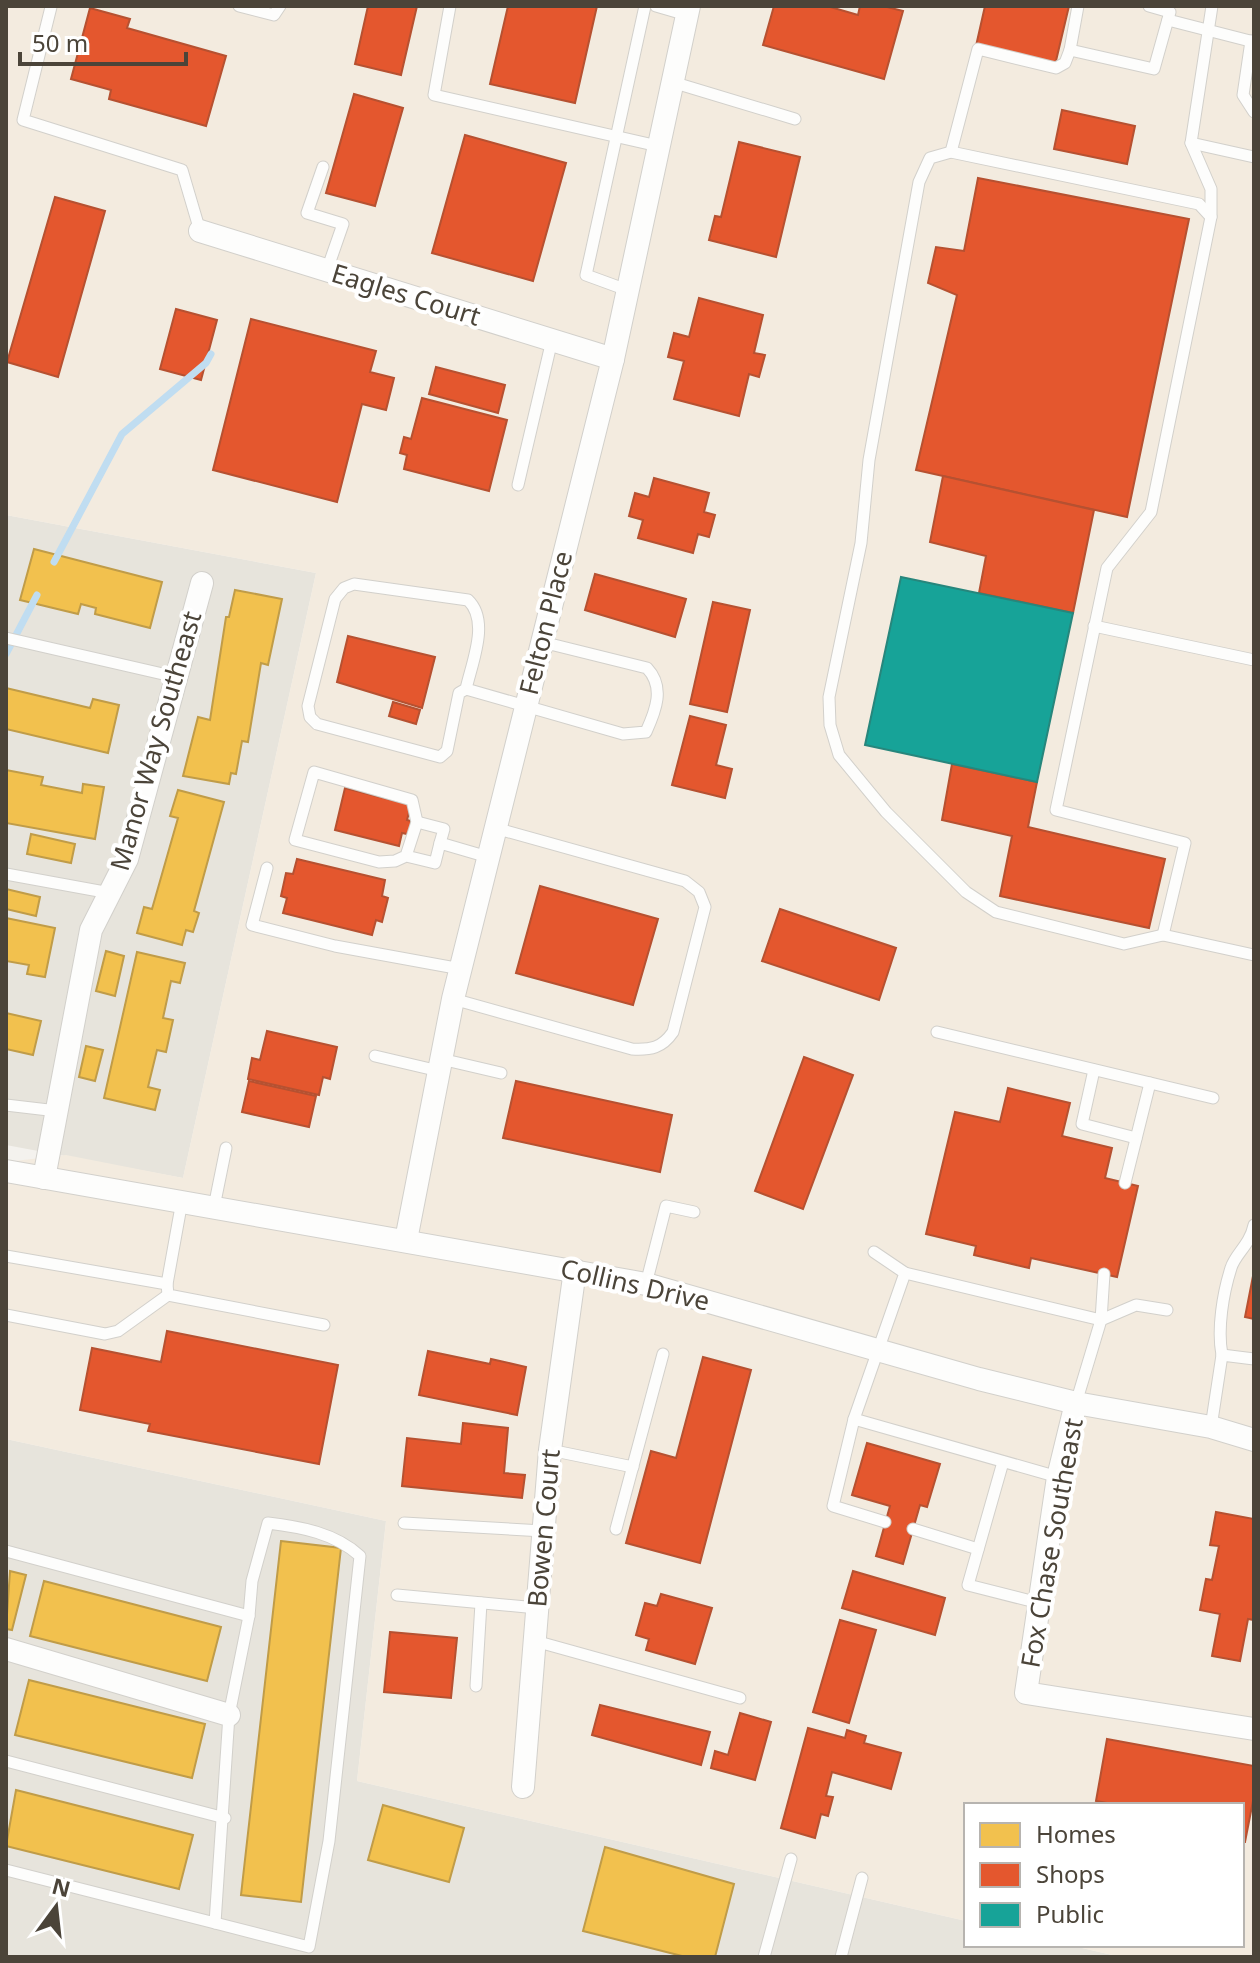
<svg xmlns="http://www.w3.org/2000/svg" width="1260" height="1963" font-family="'Noto Sans',sans-serif">
  <style>
    .residential { fill: #e7e4dc }
    .commercial { fill: #f3ebdf }
    .homes { fill: #f2c14e; stroke: #c09c48; stroke-width: 2 }
    .shops { fill: #e4572e; stroke: #b65131; stroke-width: 2 }
    .public { fill: #17a398; stroke: #27867c; stroke-width: 2 }
    .lines { fill: none; stroke-linecap: round; stroke-linejoin: round }
    .stream { stroke: #c0ddf1; stroke-width: 7 }
    .lane-casing { stroke: #d2d0cb; stroke-width: 13 }
    .street-casing { stroke: #d2d0cb; stroke-width: 24 }
    .lane { stroke: #fdfdfc; stroke-width: 11 }
    .street { stroke: #fdfdfc; stroke-width: 22 }
    .labels { text-anchor: middle; stroke-width: 8; stroke-linejoin: round; paint-order: stroke }
    .street-label { font-size: 26px; fill: #4b4439; stroke: #fff }
  </style>
  <rect width="100%" height="100%" fill="#f4f2ee"/>
  <g class="residential">
    <polygon points="6,515 316,573 183,1178 6,1145"/>
    <polygon points="6,1439 386,1521 357,1781 966,1921 966,1945 1069,1945 1121,1957 6,1957"/>
  </g>
  <polygon class="commercial" points="6,6 1254,6 1254,1957 1121,1957 1069,1945 1242,1945 1242,1805 966,1805 966,1921 357,1781 386,1521 6,1439 6,1162 66,1155 183,1178 316,573 6,515"/>
  <g class="homes">
    <polygon points="34,549 162,582 150,628 95,614 96,608 81,604 78,614 20,600"/>
    <polygon points="235,590 282,599 268,665 261,663 248,742 242,741 236,774 231,773 229,784 183,776 198,717 210,720 226,617 229,617"/>
    <polygon points="6,688 90,708 93,699 119,705 108,753 6,729"/>
    <polygon points="6,770 43,777 41,785 82,793 83,784 104,787 95,839 6,823"/>
    <polygon points="178,790 224,802 194,911 199,913 193,932 186,930 182,945 137,933 144,907 152,909 178,818 170,816"/>
    <polygon points="31,834 75,844 71,863 27,854"/>
    <polygon points="6,889 40,897 36,916 6,909"/>
    <polygon points="6,918 55,928 45,977 27,974 29,965 6,961"/>
    <polygon points="106,951 124,956 115,996 96,991"/>
    <polygon points="137,952 185,963 180,983 171,981 163,1018 173,1020 166,1052 157,1050 148,1087 160,1090 155,1110 104,1098"/>
    <polygon points="6,1013 41,1021 33,1055 6,1049"/>
    <polygon points="86,1046 103,1050 95,1081 79,1077"/>
    <polygon points="281,1541 341,1548 301,1902 241,1895"/>
    <polygon points="10,1571 26,1575 12,1630 6,1629"/>
    <polygon points="44,1581 221,1627 207,1681 30,1636"/>
    <polygon points="29,1680 205,1724 192,1778 15,1735"/>
    <polygon points="16,1790 193,1835 179,1889 6,1846"/>
    <polygon points="383,1805 464,1828 449,1882 368,1860"/>
    <polygon points="605,1847 734,1884 715,1957 686,1957 583,1931"/>
  </g>
  <g class="shops">
    <polygon points="368,6 417,6 401,75 355,64"/>
    <polygon points="508,6 597,6 575,103 490,84"/>
    <polygon points="774,6 827,6 858,15 860,6 883,6 903,11 884,79 763,45"/>
    <polygon points="985,6 1069,6 1055,65 976,46"/>
    <polygon points="90,8 130,19 127,28 226,56 206,126 109,99 111,90 71,79"/>
    <polygon points="354,94 403,108 375,206 326,193"/>
    <polygon points="1062,110 1135,126 1127,164 1054,149"/>
    <polygon points="465,135 566,163 533,281 432,253"/>
    <polygon points="739,142 800,157 776,257 709,240 715,216 721,217"/>
    <polygon points="978,178 1189,219 1127,517 916,470 957,295 928,283 936,247 964,251"/>
    <polygon points="55,197 105,211 58,377 7,362"/>
    <polygon points="699,298 763,315 754,353 765,355 759,377 749,374 739,416 674,399 684,361 668,357 674,333 689,337"/>
    <polygon points="176,309 217,320 201,380 160,369"/>
    <polygon points="251,319 376,351 370,372 394,378 386,410 362,404 337,502 213,470"/>
    <polygon points="436,367 505,385 498,413 429,394"/>
    <polygon points="422,398 507,420 489,491 404,469 407,455 400,453 404,437 411,439"/>
    <polygon points="943,476 1094,510 1073,613 979,593 986,556 930,542"/>
    <polygon points="654,478 709,493 704,512 715,515 709,537 698,534 693,553 638,538 643,520 629,516 635,493 649,497"/>
    <polygon points="595,574 686,599 675,637 585,610"/>
    <polygon points="713,602 750,610 727,712 690,704"/>
    <polygon points="348,636 435,657 422,708 337,682"/>
    <polygon points="393,702 420,710 416,724 389,716"/>
    <polygon points="690,716 726,725 716,765 732,769 725,798 672,785"/>
    <polygon points="952,764 1037,782 1028,827 1165,859 1149,928 1000,896 1012,836 942,820"/>
    <polygon points="345,788 411,805 407,820 415,822 412,835 402,833 399,846 335,830"/>
    <polygon points="297,859 385,880 382,896 388,898 382,922 376,920 372,935 283,913 287,898 281,896 286,873 293,874"/>
    <polygon points="540,886 658,919 633,1005 516,973"/>
    <polygon points="780,909 896,948 879,1000 762,961"/>
    <polygon points="267,1031 337,1047 330,1079 323,1077 319,1095 248,1079 252,1058 260,1060"/>
    <polygon points="804,1057 853,1075 803,1209 755,1191"/>
    <polygon points="249,1081 316,1096 309,1127 242,1112"/>
    <polygon points="516,1081 672,1115 660,1172 503,1138"/>
    <polygon points="1008,1088 1070,1103 1062,1136 1112,1148 1105,1178 1138,1186 1117,1277 1031,1258 1029,1268 974,1255 976,1246 926,1234 955,1112 1000,1122"/>
    <polygon points="1254,1271 1254,1319 1245,1317"/>
    <polygon points="167,1331 338,1365 319,1464 148,1431 150,1424 80,1410 92,1348 161,1362"/>
    <polygon points="428,1351 490,1364 491,1359 526,1367 517,1415 419,1395"/>
    <polygon points="703,1357 751,1370 700,1563 626,1543 651,1451 676,1458"/>
    <polygon points="463,1423 508,1428 504,1473 525,1475 522,1498 402,1486 407,1438 461,1444"/>
    <polygon points="867,1443 940,1464 927,1507 920,1505 903,1564 876,1556 890,1506 852,1495"/>
    <polygon points="1216,1512 1254,1519 1254,1620 1248,1619 1240,1661 1212,1656 1220,1614 1200,1610 1206,1579 1212,1580 1219,1546 1210,1545"/>
    <polygon points="853,1571 945,1598 935,1635 842,1608"/>
    <polygon points="661,1594 712,1608 695,1664 646,1650 649,1639 636,1635 645,1603 657,1606"/>
    <polygon points="840,1620 876,1630 849,1723 813,1712"/>
    <polygon points="390,1632 457,1638 451,1698 384,1692"/>
    <polygon points="600,1705 710,1732 701,1765 592,1735"/>
    <polygon points="740,1713 771,1722 755,1780 711,1768 715,1751 728,1755"/>
    <polygon points="808,1728 845,1738 847,1730 866,1736 864,1743 901,1753 891,1789 832,1772 826,1796 833,1797 828,1816 821,1814 815,1838 781,1828"/>
    <polygon points="1107,1739 1254,1766 1254,1796 1245,1842 1242,1842 1242,1805 1118,1805 1096,1801"/>
  </g>
  <polygon class="public" points="901,577 1073,613 1037,782 865,745"/>
  <g class="lines">
    <g class="stream">
      <polyline points="54,562 122,434 206,363 211,354"/>
      <polyline points="6,654 37,595"/>
    </g>
    <g class="lane-casing">
      <g id="lane">
        <polyline points="239,6 274,15 280,6"/>
        <polyline points="450,6 434,95 658,146"/>
        <polyline points="656,6 687,15"/>
        <polyline points="1078,6 1070,50 1154,69 1170,12 1149,6"/>
        <polyline points="1212,6 1191,143 1254,157"/>
        <polyline points="51,7 23,120 182,170 200,231"/>
        <polyline points="1168,20 1254,42"/>
        <polyline points="1251,41 1243,95 1254,112"/>
        <polyline points="672,82 795,119"/>
        <polyline points="1191,143 1211,189 1211,217 1151,512 1107,568 1056,810 1185,843 1163,935 1254,955"/>
        <polyline points="951,152 978,49 1056,68 1065,63 1070,50"/>
        <polyline points="323,167 307,213 343,224 327,270"/>
        <polyline points="627,290 586,275 645,6"/>
        <polyline points="518,485 552,340"/>
        <polyline points="1094,626 1254,660"/>
        <polyline points="6,638 176,677"/>
        <path d="M466 689C472 662 490 621 468 600L354 584 344 588 335 599 308 706 310 717 317 724 440 757 447 751 459 693 466 689 623 734 646 732C656 710 665 687 647 668L542 642"/>
        <polyline points="417,822 444,829 440,843"/>
        <polyline points="406,856 417,822 412,800 314,772 295,840 379,862 395,861 406,856 435,863 440,843 488,857"/>
        <polyline points="267,868 252,925 335,946 461,969"/>
        <polyline points="6,874 110,893"/>
        <polyline points="1163,935 1124,944 996,912 966,892 886,812 839,755 830,725 829,697 861,543 869,460 919,182 930,158 951,152 1199,204 1211,217"/>
        <path d="M453 999 632 1049C651 1050 662 1048 673 1032L705 907 699 892 685 881 495 828"/>
        <polyline points="937,1032 1213,1098"/>
        <polyline points="375,1056 439,1071"/>
        <polyline points="441,1059 501,1073"/>
        <polyline points="1094,1070 1082,1124 1136,1138"/>
        <polyline points="6,1105 57,1111"/>
        <polyline points="1125,1183 1150,1083"/>
        <polyline points="182,1201 167,1284 168,1295 324,1325"/>
        <polyline points="214,1207 226,1148"/>
        <polyline points="874,1252 905,1273 854,1419 1058,1477"/>
        <polyline points="6,1256 167,1284"/>
        <polyline points="905,1273 1101,1320 1104,1274"/>
        <polyline points="646,1284 666,1206 694,1212"/>
        <polyline points="6,1315 105,1334 118,1331 168,1295"/>
        <path d="M1222 1355C1217 1329 1223 1293 1231 1268 1235 1254 1250 1245 1254 1225"/>
        <polyline points="1076,1403 1101,1320 1136,1305 1167,1310"/>
        <polyline points="854,1419 833,1506 885,1522"/>
        <polyline points="1211,1427 1222,1355 1254,1359"/>
        <polyline points="550,1450 633,1467"/>
        <polyline points="1003,1462 968,1585 1039,1603"/>
        <polyline points="404,1523 543,1531"/>
        <polyline points="616,1529 663,1354"/>
        <polyline points="913,1529 978,1549"/>
        <polyline points="6,1551 249,1616 229,1715 215,1923 6,1870"/>
        <polyline points="397,1595 537,1608"/>
        <polyline points="535,1641 740,1698"/>
        <polyline points="476,1686 481,1603"/>
        <polyline points="6,1761 225,1818"/>
        <path d="M215 1923 309 1947 329 1841 360 1556C335 1533 301 1527 268 1523L252 1581 249 1616"/>
        <polyline points="764,1957 791,1859"/>
        <polyline points="841,1957 862,1878"/>
      </g>
    </g>
    <g class="street-casing">
      <g id="street">
        <polyline points="200,231 613,359"/>
        <polyline points="6,1171 646,1284 979,1379 1076,1403 1211,1427 1254,1440"/>
        <polyline points="44,1178 91,930 127,859 202,583"/>
        <polyline points="406,1240 453,999 613,359 689,6"/>
        <polyline points="1076,1403 1058,1477 1026,1693 1254,1729"/>
        <polyline points="6,1649 229,1715"/>
        <polyline points="523,1787 550,1450 575,1270"/>
      </g>
    </g>
    <use href="#lane" class="lane"/>
    <use href="#street" class="street"/>
  </g>
  <g class="labels">
    <g class="street-label">
      <text transform="translate(406 295) rotate(17)" y="9">Eagles Court</text>
      <text transform="translate(546 623) rotate(-76)" y="9">Felton Place</text>
      <text transform="translate(156 741) rotate(-74)" y="9">Manor Way Southeast</text>
      <text transform="translate(635 1285) rotate(13)" y="9">Collins Drive</text>
      <text transform="translate(544 1528) rotate(-85)" y="9">Bowen Court</text>
      <text transform="translate(1052 1543) rotate(-80)" y="9">Fox Chase Southeast</text>
    </g>
  </g>
  <rect width="1260" height="1963" fill="none" stroke="#4b4439" stroke-width="16"/>
  <rect x="964" y="1803" width="280" height="144" fill="#ffffff" stroke="#b7b4b0" stroke-width="2"/>
  <rect x="980" y="1823" width="40" height="24" fill="#f2c14e" stroke="#b7b4b0" stroke-width="2"/>
  <text x="1036" y="1843" font-size="24" fill="#4b4439">Homes</text>
  <rect x="980" y="1863" width="40" height="24" fill="#e4572e" stroke="#b7b4b0" stroke-width="2"/>
  <text x="1036" y="1883" font-size="24" fill="#4b4439">Shops</text>
  <rect x="980" y="1903" width="40" height="24" fill="#17a398" stroke="#b7b4b0" stroke-width="2"/>
  <text x="1036" y="1923" font-size="24" fill="#4b4439">Public</text>
  <g transform="translate(56 1907) rotate(15)" stroke="#ffffff" stroke-width="6" paint-order="stroke">
  <path d="M0-6L14 30L0 20L-14 30Z" fill="#4b4439"/>
  <text y="-12" font-size="22" font-weight="bold" text-anchor="middle" fill="#4b4439">N</text>
  </g>
  <path d="M20 52v12h166v-12" fill="none" stroke="#4b4439" stroke-width="4"/>
  <text x="32" y="52" font-size="24" fill="#4b4439" stroke="#ffffff" stroke-width="6" paint-order="stroke">50 m</text>
</svg>
